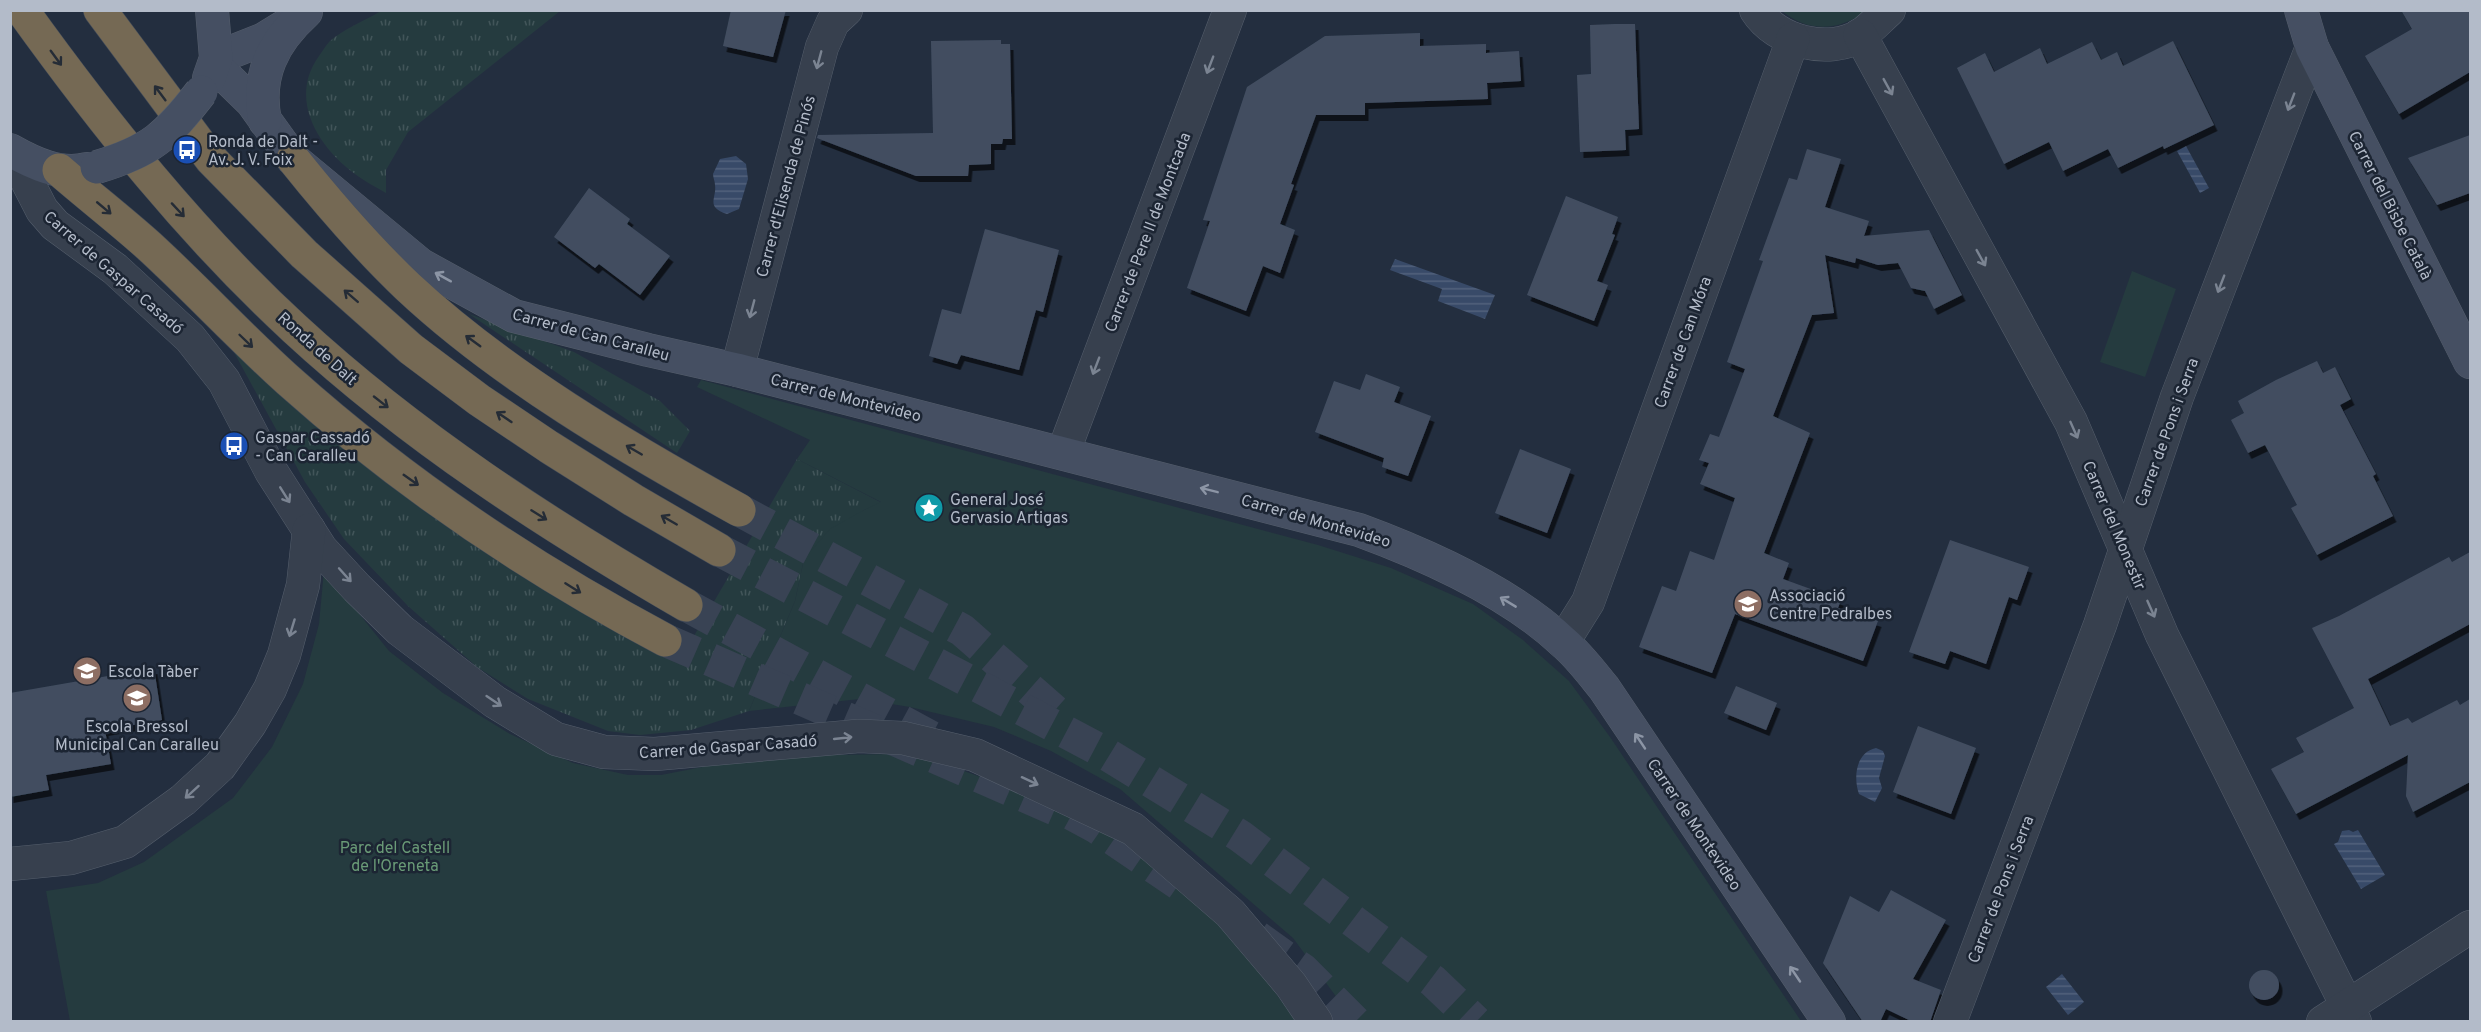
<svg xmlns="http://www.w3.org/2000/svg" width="2481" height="1032" font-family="Overpass,sans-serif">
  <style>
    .grass { fill: url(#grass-tufts) }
    .green { fill: #253b3f }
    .water { fill: url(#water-rules) }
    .building { fill: #424e61; filter: url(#shadow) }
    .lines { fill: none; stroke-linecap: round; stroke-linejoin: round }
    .highway-tunnel { stroke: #394354; stroke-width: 33; stroke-dasharray: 33 16; stroke-linecap: butt }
    .street-casing { stroke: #555e6c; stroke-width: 34 }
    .secondary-casing { stroke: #555e6c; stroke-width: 34 }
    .highway-casing { stroke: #424b59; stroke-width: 34 }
    .street { stroke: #37404e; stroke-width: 33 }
    .secondary { stroke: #454f62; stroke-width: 33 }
    .highway { stroke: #756954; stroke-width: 33 }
    .secondary-bridge-casing { stroke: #555e6c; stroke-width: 34; stroke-linecap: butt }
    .secondary-bridge { stroke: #454f62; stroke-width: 33 }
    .oneway { stroke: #252c36 }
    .oneway2 { stroke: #7b8492 }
    .oneway3 { stroke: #8c95a5 }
    .labels { text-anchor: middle; stroke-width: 5; stroke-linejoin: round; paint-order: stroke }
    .poi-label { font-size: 16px; fill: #b3bbc9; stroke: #1c2533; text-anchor: start }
    .street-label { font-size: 16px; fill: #b3bbc9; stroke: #1c2533 }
    .park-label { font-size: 16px; fill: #6a9b77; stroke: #1c2533 }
  </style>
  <defs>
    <pattern id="grass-tufts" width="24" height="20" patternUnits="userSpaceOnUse" patternTransform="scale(1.5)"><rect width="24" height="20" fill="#253b3f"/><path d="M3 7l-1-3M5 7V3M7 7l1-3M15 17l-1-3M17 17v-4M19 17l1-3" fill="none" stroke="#425559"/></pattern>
    <pattern id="water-rules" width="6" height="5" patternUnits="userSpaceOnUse" patternTransform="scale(1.5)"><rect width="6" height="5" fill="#384a68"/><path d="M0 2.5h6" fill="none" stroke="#52627c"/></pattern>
    <filter id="shadow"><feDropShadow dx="3.5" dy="6" stdDeviation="0" flood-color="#0009"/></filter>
  </defs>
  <rect width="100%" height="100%" fill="#232e3f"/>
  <g class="grass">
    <path d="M381 11H560L408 132 386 170V193C376 187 364 181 355 174 318 147 288 99 319 56 322 52 326 45 330 41 342 30 366 20 381 11Z"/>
    <polygon points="469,314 574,352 660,401 690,431 677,453"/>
    <polygon points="229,343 539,578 680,660 797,459 882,503 864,510 804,559 795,601 749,711 691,730 640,735 608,731 528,699 477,667 408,606 344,539 305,482"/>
  </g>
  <g class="green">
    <path d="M1782 11H1868C1839 30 1810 34 1782 11Z"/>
    <polygon points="2132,271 2176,289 2145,377 2100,362"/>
    <polygon points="701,380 1318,545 1391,568 1473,604 1523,640 1569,681 1610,737 1801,1021 1354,1021 1293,938 1120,789 1051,751 994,727 910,707 860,699 749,711 795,601 804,559 830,529 864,510 881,502 797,459 810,440 697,387"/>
    <polygon points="324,570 389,651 443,693 510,734 573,763 628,775 661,775 738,760 827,755 899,754 950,766 1014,789 1096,827 1163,873 1234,936 1296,1021 70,1021 46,891 98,883 144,862 233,798 272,747 303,684 319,624"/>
  </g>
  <g class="water">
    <polygon points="2186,146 2209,188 2200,193 2177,151"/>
    <path d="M736 156 746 164 748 179 739 209 727 214C705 207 717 198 715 185 715 181 713 178 713 174L720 159Z"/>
    <polygon points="1395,259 1495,295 1485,319 1438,301 1442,289 1390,270"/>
    <path d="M1876 748 1883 751 1885 756 1879 778 1882 788 1875 802 1859 794C1853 777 1856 752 1876 748Z"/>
    <polygon points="2349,830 2353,832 2358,830 2385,875 2361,889 2334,844 2338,842 2342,831"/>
    <polygon points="2062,974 2084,1002 2068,1015 2046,987"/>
  </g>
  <g class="building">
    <polygon points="731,10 786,10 773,57 723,46"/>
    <polygon points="2401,10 2470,10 2470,72 2399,114 2365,56 2412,29"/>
    <polygon points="1615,24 1635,24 1639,129 1625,130 1626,150 1580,152 1577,75 1591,74 1590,25"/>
    <polygon points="1420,33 1420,46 1486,44 1486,53 1519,51 1521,81 1487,83 1488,99 1365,103 1365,115 1316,115 1291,184 1294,185 1280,224 1295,230 1280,273 1263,266 1246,311 1187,288 1210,221 1203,220 1247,87 1325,36"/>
    <polygon points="1001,40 1001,44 1010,44 1012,139 1003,139 1002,144 991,144 991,164 969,165 968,176 916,176 817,138 818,135 933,133 931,41"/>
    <polygon points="2173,41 2214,125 2164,149 2163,146 2118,168 2108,149 2063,171 2049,142 2004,164 1957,68 1985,53 1994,72 2040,48 2047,64 2092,42 2101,60 2117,52 2123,66"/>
    <polygon points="2470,135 2470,193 2437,205 2408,158"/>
    <polygon points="1807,149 1841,159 1825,207 1869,221 1864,236 1929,230 1962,295 1934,309 1925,291 1911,288 1898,263 1878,265 1856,258 1855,263 1825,255 1834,313 1812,315 1773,416 1810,433 1764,553 1789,563 1783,579 1841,600 1838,608 1878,621 1863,661 1735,614 1712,673 1639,647 1662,586 1676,591 1690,551 1714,560 1735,498 1700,484 1709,463 1699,460 1710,434 1719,437 1745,369 1727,362 1763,261 1759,260 1789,178 1797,180"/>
    <polygon points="589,188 630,219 627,224 670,256 640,295 599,264 595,268 554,237"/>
    <polygon points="1566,196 1618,217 1612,234 1615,235 1597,281 1608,285 1594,321 1527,295"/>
    <polygon points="985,229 1059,250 1043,312 1036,310 1019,370 961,355 957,364 929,356 942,309 961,314"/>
    <polygon points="2317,361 2323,373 2335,367 2351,399 2340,405 2376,474 2373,476 2393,516 2317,555 2291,508 2297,505 2265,445 2248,453 2231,420 2244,413 2238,401 2276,380"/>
    <polygon points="1366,374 1400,387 1394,402 1431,416 1408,476 1382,467 1384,458 1315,432 1334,381 1360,390"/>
    <polygon points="1520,449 1571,469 1547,533 1495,513"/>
    <polygon points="1950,540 2029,567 2017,600 2009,597 1986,664 1950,651 1945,664 1909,652"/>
    <polygon points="2470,552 2470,624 2368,679 2390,726 2408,718 2412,723 2457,700 2460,705 2470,699 2470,782 2413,812 2406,796 2408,755 2296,814 2271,769 2304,752 2296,738 2354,708 2312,628 2339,616 2449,557 2452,562"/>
    <polygon points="154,668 162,720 105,730 111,764 46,775 49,790 10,797 10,693"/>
    <polygon points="1736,686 1777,703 1766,730 1724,713"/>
    <polygon points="1918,726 1976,748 1951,814 1893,792"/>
    <polygon points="1891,890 1946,920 1913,979 1941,990 1930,1022 1913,1022 1886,1009 1880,1022 1863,1022 1823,963 1850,896 1879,912"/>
    <circle cx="2264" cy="985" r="15"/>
  </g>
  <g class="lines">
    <g class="highway-tunnel">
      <polyline points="739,510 962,630 1058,714"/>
      <polyline points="719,550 1100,750 1240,836 1433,981 1476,1022"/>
      <polyline points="686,605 940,742"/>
      <polyline points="665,640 1057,810"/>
      <polyline points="1072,814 1096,827 1179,884"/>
      <polyline points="1257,937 1303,970 1355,1022"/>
    </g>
    <g class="street-casing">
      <g id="street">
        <path d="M1756 10C1776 42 1829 55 1861 35 1871 28 1880 18 1889 10"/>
        <polyline points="1860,35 2071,422 2162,635 2355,1022"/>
        <polyline points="26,159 25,177 42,210 55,225 115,269 190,338 224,381 271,471 321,549 357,588 400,630 495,702 556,739 604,752 655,754 859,736 903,738 975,755 1133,829 1230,913 1291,985 1316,1022"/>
        <polyline points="737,370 822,47 833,22 846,10"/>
        <polyline points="1063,453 1230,10"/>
        <polyline points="1563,642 1588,602 1793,39"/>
        <polyline points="10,864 71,858 125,842 183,800 220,766 250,724 270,689 284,655 303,585 309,530"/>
        <polyline points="1950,1022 2100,625 2177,397 2312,47"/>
        <polyline points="2323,1022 2470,927"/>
      </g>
    </g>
    <g class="secondary-casing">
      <g id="secondary">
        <polyline points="2301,10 2312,47 2470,362"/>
        <polyline points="216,58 264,39 290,23"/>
        <path d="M214 65 252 102 293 159 421 265 514 316 648 350 737 370 1359 530C1427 555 1511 593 1564 643 1579 656 1591 672 1604 688L1829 1022"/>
        <polyline points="209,78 216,58 212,10"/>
        <path d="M265 121C256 75 273 42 306 12"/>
        <path d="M10 150C33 163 60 176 87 169"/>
      </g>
    </g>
    <g class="highway-casing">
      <g id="highway">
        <path d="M22 10C104 124 192 234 295 329 413 438 548 525 686 605"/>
        <polyline points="100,10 211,159 304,254 411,349 479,400 549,447 633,500 719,550"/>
        <path d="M293 159C329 204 366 247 408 287 502 375 627 448 739 510"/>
        <path d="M59 170C89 196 120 220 149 246 197 290 241 338 289 381 402 482 531 569 665 640"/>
      </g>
    </g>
    <use href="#street" class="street"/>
    <use href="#secondary" class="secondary"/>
    <use href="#highway" class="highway"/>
    <g class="secondary-bridge-casing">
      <path id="secondary-bridge" d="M97 167C151 151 167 136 201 92"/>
    </g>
    <use href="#secondary-bridge" class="secondary-bridge"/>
  </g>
  <defs><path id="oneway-shaft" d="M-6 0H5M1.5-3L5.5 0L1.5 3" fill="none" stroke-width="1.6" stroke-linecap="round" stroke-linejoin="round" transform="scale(1.5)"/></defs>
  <g class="oneway">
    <use href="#oneway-shaft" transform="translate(56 58) rotate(54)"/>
    <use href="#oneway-shaft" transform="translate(160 93) rotate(-127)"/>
    <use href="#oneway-shaft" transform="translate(104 208) rotate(40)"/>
    <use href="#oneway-shaft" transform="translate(178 210) rotate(47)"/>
    <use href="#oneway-shaft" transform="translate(351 296) rotate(-139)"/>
    <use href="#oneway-shaft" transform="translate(246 341) rotate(44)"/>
    <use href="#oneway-shaft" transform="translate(473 341) rotate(-144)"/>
    <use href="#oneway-shaft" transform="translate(381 402) rotate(38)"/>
    <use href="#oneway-shaft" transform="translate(504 417) rotate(-146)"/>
    <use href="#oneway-shaft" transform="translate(634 450) rotate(-150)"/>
    <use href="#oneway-shaft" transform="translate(411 480) rotate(35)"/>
    <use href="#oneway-shaft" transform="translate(539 515) rotate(32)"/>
    <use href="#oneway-shaft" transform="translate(669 520) rotate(-150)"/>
    <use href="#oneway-shaft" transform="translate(573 588) rotate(32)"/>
  </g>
  <g class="oneway2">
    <use href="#oneway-shaft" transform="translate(819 60) rotate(105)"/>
    <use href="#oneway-shaft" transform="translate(1210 65) rotate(111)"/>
    <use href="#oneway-shaft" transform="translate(1888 87) rotate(61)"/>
    <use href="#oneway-shaft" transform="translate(2291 102) rotate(111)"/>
    <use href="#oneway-shaft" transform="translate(1981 258) rotate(61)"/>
    <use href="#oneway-shaft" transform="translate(2221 284) rotate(111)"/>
    <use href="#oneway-shaft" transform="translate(752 309) rotate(105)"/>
    <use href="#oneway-shaft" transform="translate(1096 366) rotate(111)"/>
    <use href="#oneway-shaft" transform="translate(2074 430) rotate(66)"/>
    <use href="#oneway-shaft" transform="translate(285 495) rotate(58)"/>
    <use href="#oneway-shaft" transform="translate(345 575) rotate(48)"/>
    <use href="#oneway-shaft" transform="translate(2151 609) rotate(66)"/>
    <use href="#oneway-shaft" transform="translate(292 628) rotate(107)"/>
    <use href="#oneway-shaft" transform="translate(494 701) rotate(34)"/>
    <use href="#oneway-shaft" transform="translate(843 738) rotate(-6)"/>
    <use href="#oneway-shaft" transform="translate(1030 781) rotate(25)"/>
    <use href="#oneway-shaft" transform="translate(192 792) rotate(138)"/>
  </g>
  <g class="oneway3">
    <use href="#oneway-shaft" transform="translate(443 277) rotate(-151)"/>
    <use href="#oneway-shaft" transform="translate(1209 490) rotate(-166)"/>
    <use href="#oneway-shaft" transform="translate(1508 602) rotate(-149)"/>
    <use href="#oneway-shaft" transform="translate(1640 741) rotate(-124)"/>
    <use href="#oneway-shaft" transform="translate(1795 974) rotate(-124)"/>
  </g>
  <defs>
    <g id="bus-disc" transform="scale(1.5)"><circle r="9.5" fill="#1a4fb4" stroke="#1c2533"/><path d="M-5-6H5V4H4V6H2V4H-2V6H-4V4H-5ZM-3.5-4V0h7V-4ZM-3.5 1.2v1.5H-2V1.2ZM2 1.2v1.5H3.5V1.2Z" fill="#fff"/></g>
    <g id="sight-disc" transform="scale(1.5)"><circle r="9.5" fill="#0f9aa8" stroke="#1c2533"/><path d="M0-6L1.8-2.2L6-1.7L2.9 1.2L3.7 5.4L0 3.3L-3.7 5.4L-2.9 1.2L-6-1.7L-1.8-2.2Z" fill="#fff"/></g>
    <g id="school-disc" transform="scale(1.5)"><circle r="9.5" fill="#8d6e63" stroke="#1c2533"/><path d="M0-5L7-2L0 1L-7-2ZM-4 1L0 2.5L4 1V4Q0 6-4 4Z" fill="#fff"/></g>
  </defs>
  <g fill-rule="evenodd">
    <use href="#bus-disc" x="187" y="150"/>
    <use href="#bus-disc" x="234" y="446"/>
    <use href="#sight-disc" x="929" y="508"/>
    <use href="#school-disc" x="1748" y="604"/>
    <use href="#school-disc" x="87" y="671"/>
    <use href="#school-disc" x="137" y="698"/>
  </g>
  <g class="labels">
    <g class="poi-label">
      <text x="208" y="147">Ronda de Dalt -<tspan x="208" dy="18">Av. J. V. Foix</tspan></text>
      <text x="255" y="443">Gaspar Cassadó<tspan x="255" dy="18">- Can Caralleu</tspan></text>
      <text x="950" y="505">General José<tspan x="950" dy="18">Gervasio Artigas</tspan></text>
      <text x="1769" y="601">Associació<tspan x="1769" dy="18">Centre Pedralbes</tspan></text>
      <text x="108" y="677">Escola Tàber</text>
      <text x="137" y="732" text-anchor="middle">Escola Bressol<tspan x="137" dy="18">Municipal Can Caralleu</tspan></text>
    </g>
    <g class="street-label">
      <text transform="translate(785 186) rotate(-75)" y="6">Carrer d'Elisenda de Pinós</text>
      <text transform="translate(2391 205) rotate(63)" y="6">Carrer del Bisbe Català</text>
      <text transform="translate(1147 232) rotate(-69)" y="6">Carrer de Pere II de Montcada</text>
      <text transform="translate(114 272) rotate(41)" y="6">Carrer de Gaspar Casadó</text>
      <text transform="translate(591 334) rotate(15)" y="6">Carrer de Can Caralleu</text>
      <text transform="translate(1682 342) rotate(-70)" y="6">Carrer de Can Móra</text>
      <text transform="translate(318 348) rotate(42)" y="6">Ronda de Dalt</text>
      <text transform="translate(846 397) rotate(14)" y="6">Carrer de Montevideo</text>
      <text transform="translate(2166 432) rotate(-70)" y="6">Carrer de Pons i Serra</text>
      <text transform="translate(1316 520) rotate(16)" y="6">Carrer de Montevideo</text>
      <text transform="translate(2115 525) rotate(67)" y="6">Carrer del Monestir</text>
      <text transform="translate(728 746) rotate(-4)" y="6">Carrer de Gaspar Casadó</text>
      <text transform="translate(1695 824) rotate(56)" y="6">Carrer de Montevideo</text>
      <text transform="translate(2000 889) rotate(-69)" y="6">Carrer de Pons i Serra</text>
    </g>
    <g class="park-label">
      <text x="395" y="853">Parc del Castell<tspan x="395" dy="18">de l'Oreneta</tspan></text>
    </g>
  </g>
  <rect width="2481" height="1032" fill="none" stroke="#b3bbc9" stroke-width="24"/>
</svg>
